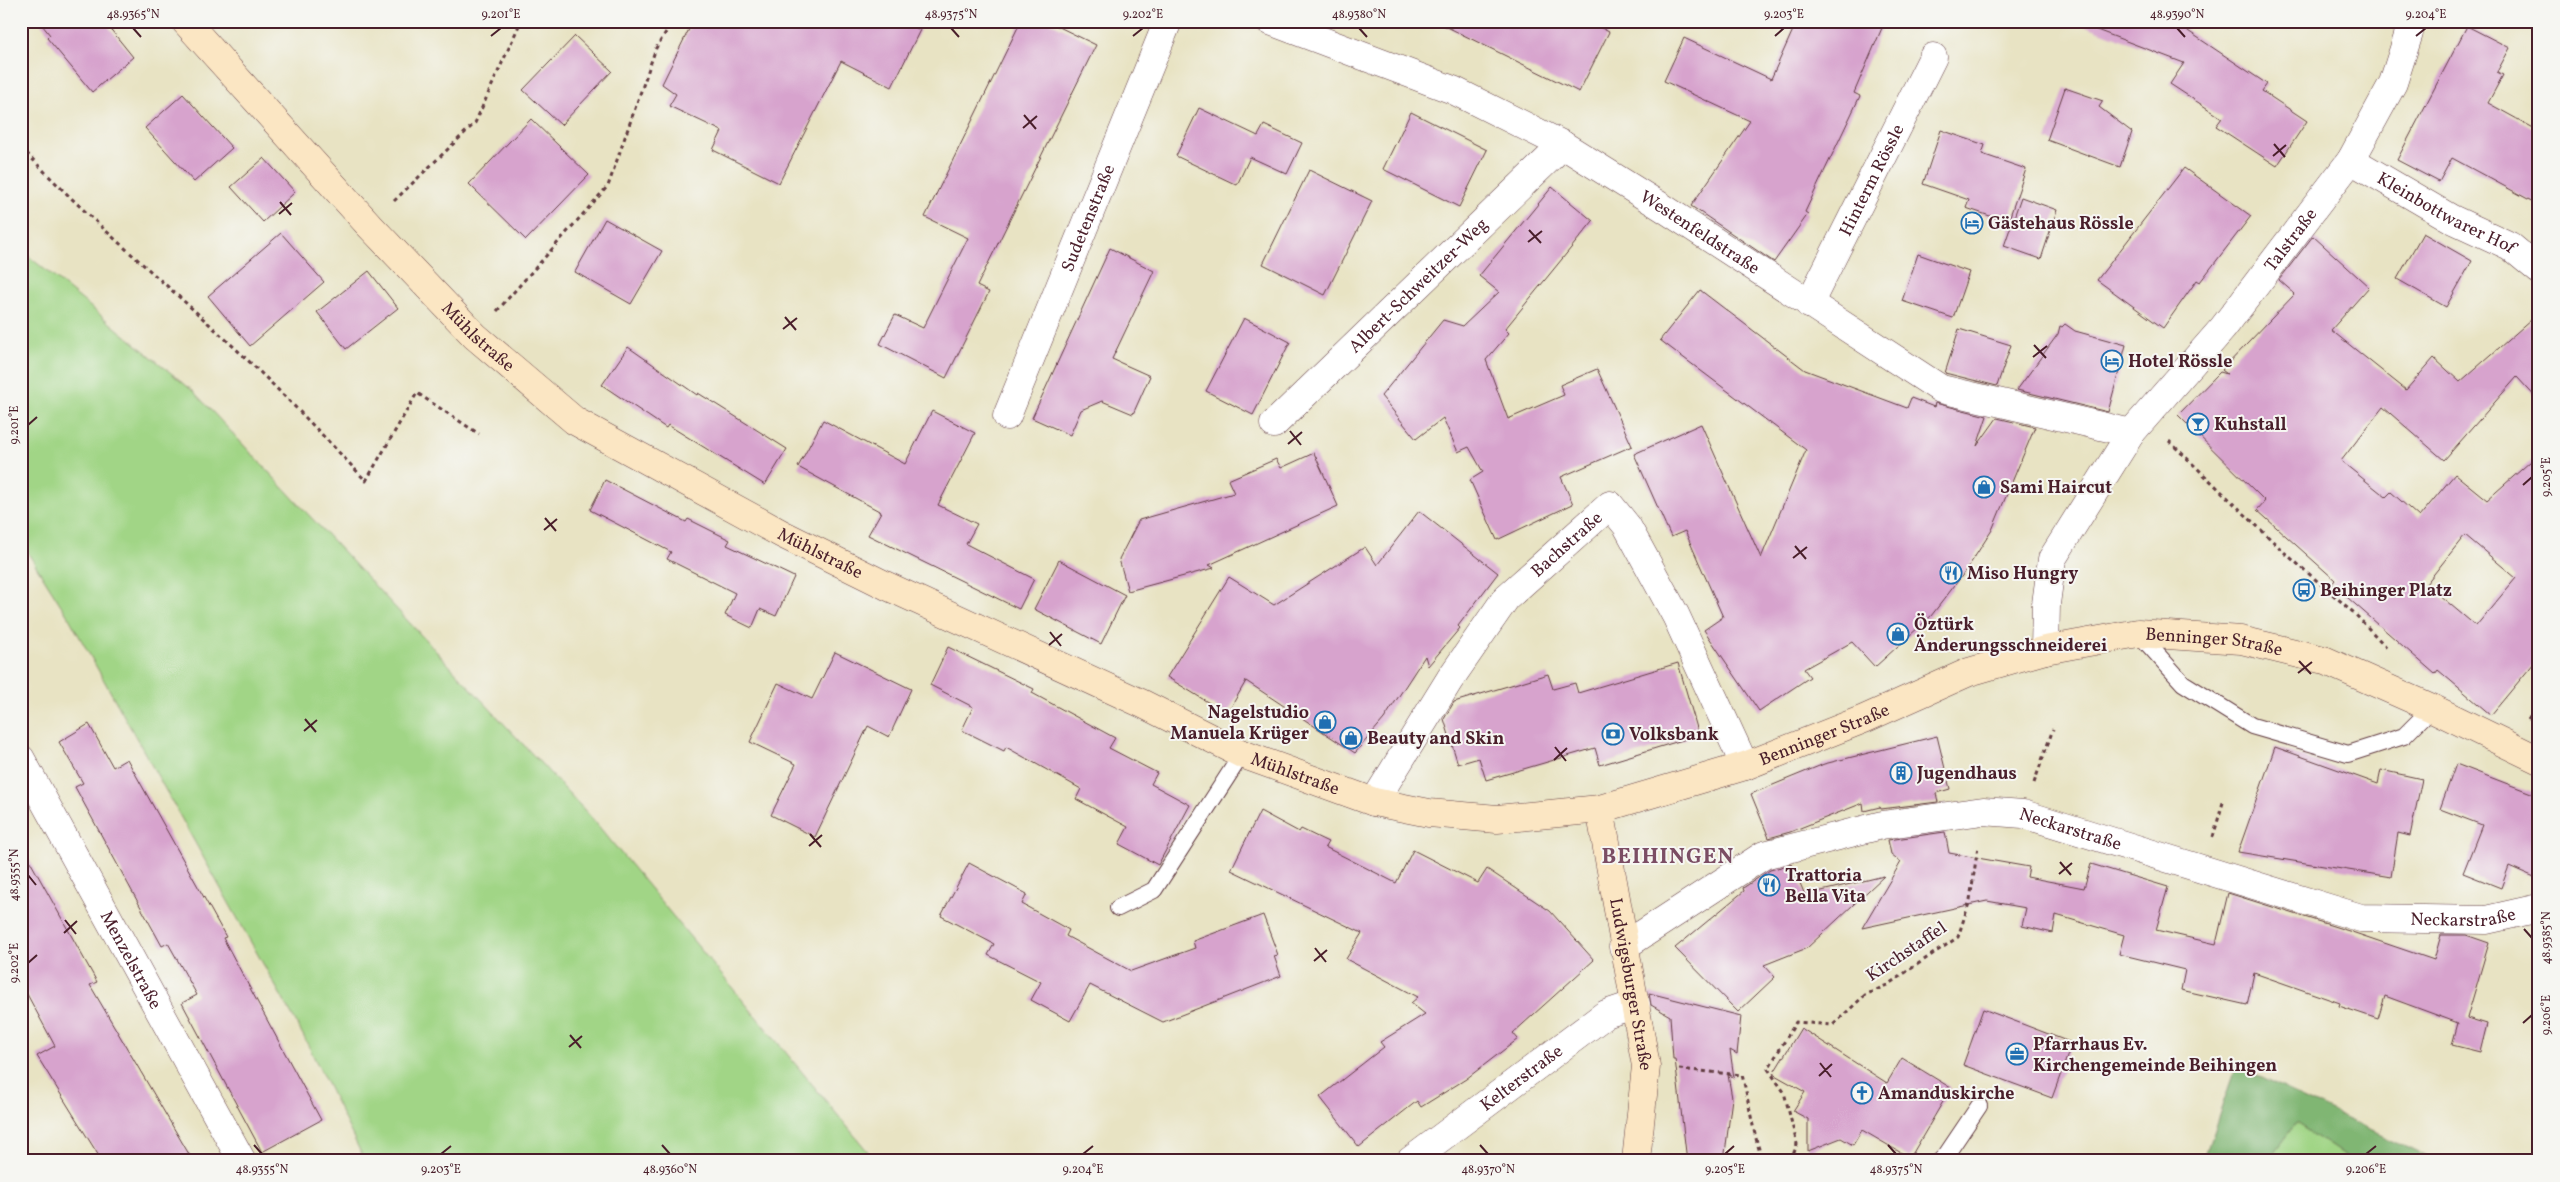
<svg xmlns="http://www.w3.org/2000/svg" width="2560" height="1182" font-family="Vollkorn,serif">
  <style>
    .green { fill: #a1d586; stroke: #767a58 }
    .forest { fill: #80b673; stroke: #656a4f }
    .building { fill: #d7a3cd; fill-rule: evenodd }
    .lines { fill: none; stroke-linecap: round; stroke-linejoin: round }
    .lane-casing { stroke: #623c42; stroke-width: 18 }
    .street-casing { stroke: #623c42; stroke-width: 29 }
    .secondary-casing { stroke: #623c42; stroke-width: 29 }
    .path { stroke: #623c42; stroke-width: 3; stroke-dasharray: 4 4; stroke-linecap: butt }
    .lane { stroke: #fff; stroke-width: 16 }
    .street { stroke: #fff; stroke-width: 28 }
    .secondary { stroke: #fbe6c3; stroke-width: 28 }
    .ticks { fill: none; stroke: #4a1f2b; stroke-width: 2 }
    .labels { text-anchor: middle; stroke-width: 4; stroke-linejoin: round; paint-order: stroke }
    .street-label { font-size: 18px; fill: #4a1f2b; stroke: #f6f6f2 }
    .poi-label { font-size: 18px; font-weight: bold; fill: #4a1f2b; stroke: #f6f6f2; text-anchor: start }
    .district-label { font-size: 22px; font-weight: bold; letter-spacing: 1px; fill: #7b4d64; stroke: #f6f6f2 }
    .neatline { fill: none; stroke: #4a1f2b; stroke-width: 2 }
    .ticks-label { font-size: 12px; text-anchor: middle; fill: #4a1f2b }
  </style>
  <rect width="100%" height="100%" fill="#f6f6f2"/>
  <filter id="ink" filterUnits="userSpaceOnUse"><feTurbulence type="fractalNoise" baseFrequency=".02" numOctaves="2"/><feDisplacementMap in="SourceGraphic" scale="10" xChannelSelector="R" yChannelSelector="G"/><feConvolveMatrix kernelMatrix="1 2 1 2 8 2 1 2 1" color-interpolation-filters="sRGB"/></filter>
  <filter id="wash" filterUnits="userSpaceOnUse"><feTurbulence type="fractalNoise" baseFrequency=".0096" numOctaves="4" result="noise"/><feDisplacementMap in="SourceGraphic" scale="20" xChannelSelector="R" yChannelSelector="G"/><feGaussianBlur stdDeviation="1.12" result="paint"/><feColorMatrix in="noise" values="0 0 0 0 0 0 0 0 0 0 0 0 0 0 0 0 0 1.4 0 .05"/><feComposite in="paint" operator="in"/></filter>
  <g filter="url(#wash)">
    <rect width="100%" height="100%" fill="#e8e3c3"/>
    <g class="green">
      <polygon points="21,250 193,391 591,817 869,1153 868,1161 365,1161 303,1035 69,618 21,542"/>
      <polygon points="2296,1123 2353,1161 2267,1161"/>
    </g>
    <polygon class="forest" points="2236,1066 2435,1161 2353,1161 2296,1123 2267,1161 2203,1161"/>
    <g id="blocks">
      <g class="building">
        <polygon points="39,21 104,21 133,57 92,92 47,38 50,35"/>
        <polygon points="693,21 903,21 920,30 892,87 841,61 779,183 713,150 722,131 669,106 676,94 662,84"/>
        <polygon points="1021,21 1047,21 1096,45 977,286 989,292 946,378 880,344 895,315 923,328 968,238 925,217"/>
        <polygon points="1435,21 1588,21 1609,32 1579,92"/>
        <polygon points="1797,21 1885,21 1854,93 1860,96 1805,212 1808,214 1774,262 1691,206 1750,121 1664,81 1684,38 1771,79"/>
        <polygon points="2082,21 2173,21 2267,84 2262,91 2307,121 2277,166 2216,126 2222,118 2170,84 2184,63 2081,24"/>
        <polygon points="2467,26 2510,48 2497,72 2503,75 2488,103 2539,131 2539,205 2452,158 2439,182 2397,160"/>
        <polygon points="575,36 612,71 561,125 523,90"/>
        <polygon points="2065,88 2103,101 2099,107 2132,132 2120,167 2047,140"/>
        <polygon points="183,94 232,148 194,182 145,128"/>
        <polygon points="1199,108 1258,136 1264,125 1302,143 1287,174 1250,157 1237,185 1176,156"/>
        <polygon points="1411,112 1487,150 1459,207 1383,169"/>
        <polygon points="531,119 589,175 526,240 469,184"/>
        <polygon points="1941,130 1985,145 1982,154 2026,169 2008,222 1966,208 1969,200 1923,184"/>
        <polygon points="264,158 295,192 263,222 231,187"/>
        <polygon points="2184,168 2251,216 2200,282 2197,280 2163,328 2097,280"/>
        <polygon points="1309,170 1372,201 1325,295 1263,264"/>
        <polygon points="1552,187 1593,221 1505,329 1509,333 1486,360 1508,419 1564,395 1560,385 1597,369 1632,446 1561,477 1573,504 1497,540 1470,480 1483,472 1469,447 1458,452 1443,418 1416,439 1381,396 1443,320 1463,326 1499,292 1479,276"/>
        <polygon points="2021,197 2057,210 2041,259 2004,246"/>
        <polygon points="605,219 662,251 631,304 575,272"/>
        <polygon points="281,233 324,282 250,346 208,296"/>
        <polygon points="2423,233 2472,261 2446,307 2397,279"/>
        <path d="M2313 236 2369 287 2331 330 2406 390 2434 358 2460 382 2539 313V401L2517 377 2444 460 2383 407 2341 461 2386 497 2391 492 2419 517 2455 474 2487 500 2539 454V657L2491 715 2438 670 2435 674 2332 584 2335 580 2257 510 2265 501 2178 415 2220 372 2227 374 2222 370 2295 294 2279 280ZM2465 535 2516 578 2476 626 2426 584Z"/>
        <polygon points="1110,248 1154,271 1112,359 1150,376 1133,414 1102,401 1081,410 1070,435 1032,418"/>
        <polygon points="1918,254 1969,272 1953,318 1902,301"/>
        <polygon points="369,271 398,308 346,349 317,312"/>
        <polygon points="1700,290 1805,370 1907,408 1911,398 1934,407 1935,403 1987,416 1977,446 1997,418 2035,427 1992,530 1965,572 1931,616 1875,667 1852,642 1804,669 1810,677 1759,711 1704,630 1723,617 1685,531 1671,537 1634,454 1701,424 1761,558 1806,450 1660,340"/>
        <polygon points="1244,318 1290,342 1253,415 1206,391"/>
        <polygon points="2065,324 2075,331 2126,345 2108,412 2017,390 2058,334 2060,326 2062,327"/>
        <polygon points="1959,329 2011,345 1997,386 1945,373"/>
        <polygon points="628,347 697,395 698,393 787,449 765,485 668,425 666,428 602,385"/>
        <polygon points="932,411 975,433 938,505 977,524 966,544 1034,579 1019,609 868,535 881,512 798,467 823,420 905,464"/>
        <polygon points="1314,453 1338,506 1209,565 1214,568 1128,591 1119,559 1139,520 1234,493 1228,480 1276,459 1281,468"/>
        <polygon points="605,480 686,522 688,519 730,540 727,545 794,577 776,616 760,609 752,628 725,615 735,593 667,559 671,552 590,510"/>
        <polygon points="1419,511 1498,573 1458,626 1460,628 1428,666 1425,656 1384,719 1355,753 1246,681 1227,714 1167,677 1229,577 1274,605 1365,547 1377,565"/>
        <polygon points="1059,560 1125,595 1101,644 1034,609"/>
        <polygon points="948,647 1034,689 1032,693 1115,738 1109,748 1157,773 1151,784 1190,805 1158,865 1119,844 1128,827 1076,799 1081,789 1006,747 1004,751 962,730 973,707 930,685"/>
        <polygon points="835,652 911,689 889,737 868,726 815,837 771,815 796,764 750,742 778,683 812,699"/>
        <polygon points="1678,663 1699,735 1600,765 1595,748 1486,780 1479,758 1458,764 1444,719 1454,702 1548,674 1553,689 1575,683 1578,693"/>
        <polygon points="89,724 113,767 127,759 226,937 223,938 321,1120 262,1152 182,1003 197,995 168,943 162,946 75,787 83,783 59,742"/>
        <polygon points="1937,736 1950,789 1936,793 1938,802 1881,809 1880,807 1864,811 1863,803 1790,832 1769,838 1751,794 1824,764"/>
        <polygon points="2275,747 2378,784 2381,770 2422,779 2410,836 2398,833 2391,877 2238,852"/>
        <polygon points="2456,764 2539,796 2539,879 2509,866 2501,888 2463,873 2482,825 2440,809"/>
        <polygon points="1260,811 1299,832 1301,829 1328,842 1325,847 1396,883 1413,850 1478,883 1487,869 1550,911 1594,960 1513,1033 1518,1039 1466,1079 1421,1107 1417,1101 1359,1147 1320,1097 1384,1047 1380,1042 1425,1014 1411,1003 1418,997 1346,959 1362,933 1231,870"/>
        <polygon points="1945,832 1949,853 2029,867 2027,877 2084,888 2091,864 2168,887 2156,930 2216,944 2228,893 2352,932 2434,960 2441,935 2466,935 2489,943 2467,1018 2487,1024 2480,1052 2452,1045 2458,1023 2385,996 2378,1019 2339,1006 2340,1003 2254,973 2247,1005 2181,990 2185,970 2119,954 2124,935 2056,915 2053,933 2022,926 2026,908 1987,901 1862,928 1901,862 1891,854 1888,840"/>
        <polygon points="21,845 97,982 90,985 193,1161 102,1161 37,1056 55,1046 21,983"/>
        <polygon points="969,863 1027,894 1022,904 1069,930 1066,936 1131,971 1195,948 1193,941 1263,915 1278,955 1274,956 1281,976 1163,1022 1090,985 1070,1021 1031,1000 1041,982 988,955 994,944 941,916"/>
        <polygon points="1792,864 1805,895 1884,876 1807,948 1764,965 1775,977 1738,1012 1675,948 1744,891 1743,888 1770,870"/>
        <polygon points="1649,993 1741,1016 1737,1054 1730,1050 1734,1078 1728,1075 1732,1098 1724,1161 1687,1161 1675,1059 1673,1059 1670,1016 1651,1005"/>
        <polygon points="1983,1009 2072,1043 2052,1098 1963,1065"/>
        <polygon points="1801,1028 1887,1083 1902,1058 1951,1088 1910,1158 1862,1130 1853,1145 1841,1138 1808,1151 1808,1119 1793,1111 1805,1092 1773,1074"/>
      </g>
    </g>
  </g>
  <g filter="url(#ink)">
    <use href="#blocks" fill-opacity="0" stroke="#623c42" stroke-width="1"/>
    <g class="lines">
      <g class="lane-casing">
        <g id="lane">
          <polyline points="2138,633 2183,683 2252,726 2348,754 2404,736 2432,708"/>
          <polyline points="1118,908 1154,890 1242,754"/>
          <polyline points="1940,1161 1946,1155 1979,1106"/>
        </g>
      </g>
      <g class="street-casing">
        <g id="street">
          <path id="s1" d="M1270 21 1453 90 1563 145 1662 207 1941 389 2131 433"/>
          <path id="s2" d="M2351 160 2452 219 2510 246 2539 270"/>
          <path id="s3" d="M1809 304 1933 57"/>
          <path id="s4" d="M1007 416 1168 21"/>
          <path id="s5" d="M1274 424 1563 145"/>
          <path id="s6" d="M2045 650 2046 604 2052 559 2131 433 2223 328 2351 160 2393 83 2409 33 2406 21"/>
          <path id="s7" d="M21 759 242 1161"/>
          <path id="s8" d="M1374 802 1450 679 1506 598 1610 505 1627 526 1676 616 1745 766"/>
          <path id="s9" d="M1623 947 1764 855 1882 825 1983 811 2023 814 2361 918 2486 920 2539 908"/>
          <path id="s10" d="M1410 1161 1606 1014 1636 1004"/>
        </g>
      </g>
      <g class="secondary-casing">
        <g id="secondary">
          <path id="s11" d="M185 21 369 225 475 336 575 421 782 534 887 586 1143 704 1242 754 1374 802 1429 813 1497 819 1600 809 1745 766 1864 719 1969 672 2045 650 2138 633 2241 640 2324 660 2432 708 2539 760"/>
          <path id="s12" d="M1600 809 1646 1066 1636 1161"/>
        </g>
      </g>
      <g class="path">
        <path d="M21 147C83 214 154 273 221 335 271 381 319 431 366 481L417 393 479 434"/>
        <polyline points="394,201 475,123 521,21"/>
        <polyline points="497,311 608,186 656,48 673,21"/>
        <polyline points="2169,441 2285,553 2353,612 2389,650"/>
        <polyline points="2528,719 2539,703"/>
        <polyline points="2034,783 2053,729"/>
        <polyline points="2213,837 2224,799"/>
        <path d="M1679 1069 1742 1075C1750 1105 1752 1131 1763 1161"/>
        <polyline points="1791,1161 1797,1144 1784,1092 1768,1069 1796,1022 1833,1025 1865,995 1887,985 1958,937 1970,900 1978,846"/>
      </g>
      <use href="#lane" class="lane"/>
      <use href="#street" class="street"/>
      <use href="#secondary" class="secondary"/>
    </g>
  </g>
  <path class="ticks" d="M133 28 141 37M951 28 959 37M1359 28 1367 37M2177 28 2185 37M491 36 501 28M1133 36 1143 28M1775 36 1784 28M2416 36 2426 28M1024 115 1036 129M1023 128 1037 116M2274 144 2285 157M2273 156 2286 145M280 202 291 215M279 214 292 203M1529 230 1541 243M1528 242 1542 231M785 317 796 330M783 329 797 318M2034 345 2046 358M2033 357 2047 346M28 425 37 417M1290 431 1301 445M1288 444 1302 432M2523 485 2532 477M545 518 556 531M544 530 557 519M1795 546 1806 559M1793 558 1807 547M1050 632 1061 646M1049 645 1062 634M2299 661 2311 674M2298 673 2312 662M305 719 316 732M304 731 317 720M1555 747 1566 761M1554 760 1567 748M810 834 821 847M809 846 822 835M2060 862 2071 875M2059 874 2072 863M28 875 36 885M65 920 76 934M2524 929 2532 938M64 933 77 921M1315 948 1326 962M1314 961 1327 950M28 963 37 955M2523 1023 2532 1015M570 1035 581 1048M569 1047 582 1036M1820 1063 1831 1077M1819 1076 1832 1064M254 1145 262 1154M662 1145 670 1154M1480 1145 1488 1154M1888 1145 1896 1154M441 1154 451 1146M1083 1154 1093 1146M1725 1154 1734 1146M2366 1154 2376 1146"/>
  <defs>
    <g id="hotel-ring" transform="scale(1.125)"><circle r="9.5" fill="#f6f6f2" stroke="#1f6fb2" stroke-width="1.5"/><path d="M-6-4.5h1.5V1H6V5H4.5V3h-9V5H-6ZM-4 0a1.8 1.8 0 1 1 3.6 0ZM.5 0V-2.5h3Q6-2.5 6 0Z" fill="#1f6fb2"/></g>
    <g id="bar-ring" transform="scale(1.125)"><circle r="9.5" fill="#f6f6f2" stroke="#1f6fb2" stroke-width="1.5"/><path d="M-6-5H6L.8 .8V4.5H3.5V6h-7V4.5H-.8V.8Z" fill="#1f6fb2"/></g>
    <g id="shop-ring" transform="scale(1.125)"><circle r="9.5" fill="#f6f6f2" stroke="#1f6fb2" stroke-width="1.5"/><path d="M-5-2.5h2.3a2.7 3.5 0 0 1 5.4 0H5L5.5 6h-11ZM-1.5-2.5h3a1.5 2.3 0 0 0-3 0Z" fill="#1f6fb2"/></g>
    <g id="restaurant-ring" transform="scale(1.125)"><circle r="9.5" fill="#f6f6f2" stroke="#1f6fb2" stroke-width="1.5"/><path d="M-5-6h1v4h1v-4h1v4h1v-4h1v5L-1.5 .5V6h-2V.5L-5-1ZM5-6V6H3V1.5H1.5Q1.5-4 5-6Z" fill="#1f6fb2"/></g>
    <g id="bus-ring" transform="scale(1.125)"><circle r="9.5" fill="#f6f6f2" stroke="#1f6fb2" stroke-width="1.5"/><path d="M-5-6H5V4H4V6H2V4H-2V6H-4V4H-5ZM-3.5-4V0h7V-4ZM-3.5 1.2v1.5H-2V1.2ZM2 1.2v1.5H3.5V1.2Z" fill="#1f6fb2"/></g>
    <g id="bank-ring" transform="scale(1.125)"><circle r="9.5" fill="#f6f6f2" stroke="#1f6fb2" stroke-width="1.5"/><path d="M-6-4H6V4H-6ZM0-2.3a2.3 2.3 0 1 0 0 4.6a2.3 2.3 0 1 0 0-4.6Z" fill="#1f6fb2"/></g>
    <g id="building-ring" transform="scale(1.125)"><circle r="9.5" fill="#f6f6f2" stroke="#1f6fb2" stroke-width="1.5"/><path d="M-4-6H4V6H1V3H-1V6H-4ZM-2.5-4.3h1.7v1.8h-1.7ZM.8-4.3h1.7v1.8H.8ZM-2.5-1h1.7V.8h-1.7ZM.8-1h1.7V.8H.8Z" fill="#1f6fb2"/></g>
    <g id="office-ring" transform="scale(1.125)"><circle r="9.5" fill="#f6f6f2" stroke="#1f6fb2" stroke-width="1.5"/><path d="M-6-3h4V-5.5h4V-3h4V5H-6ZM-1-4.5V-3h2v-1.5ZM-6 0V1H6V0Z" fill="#1f6fb2"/></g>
    <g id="church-ring" transform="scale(1.125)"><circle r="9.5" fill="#f6f6f2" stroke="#1f6fb2" stroke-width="1.5"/><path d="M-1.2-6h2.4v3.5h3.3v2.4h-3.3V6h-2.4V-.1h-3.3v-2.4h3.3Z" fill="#1f6fb2"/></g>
  </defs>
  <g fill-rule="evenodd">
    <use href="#hotel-ring" x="1972" y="223"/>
    <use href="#hotel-ring" x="2112" y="361"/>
    <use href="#bar-ring" x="2198" y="424"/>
    <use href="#shop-ring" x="1984" y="487"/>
    <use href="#restaurant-ring" x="1951" y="573"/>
    <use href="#bus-ring" x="2304" y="590"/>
    <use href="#shop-ring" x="1898" y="634"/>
    <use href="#shop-ring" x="1325" y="722"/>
    <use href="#bank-ring" x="1613" y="734"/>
    <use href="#shop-ring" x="1351" y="738"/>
    <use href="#building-ring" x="1901" y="773"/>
    <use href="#restaurant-ring" x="1769" y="885"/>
    <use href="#office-ring" x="2017" y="1054"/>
    <use href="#church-ring" x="1862" y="1093"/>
  </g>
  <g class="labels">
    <g class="street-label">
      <text dy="6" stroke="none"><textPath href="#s3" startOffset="139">Hinterm Rössle</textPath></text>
      <text dy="6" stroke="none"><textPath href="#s2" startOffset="109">Kleinbottwarer Hof</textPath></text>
      <text dy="6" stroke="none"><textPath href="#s4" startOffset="214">Sudetenstraße</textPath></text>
      <text dy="6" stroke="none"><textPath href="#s1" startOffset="481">Westenfeldstraße</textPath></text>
      <text dy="6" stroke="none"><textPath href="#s6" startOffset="491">Talstraße</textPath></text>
      <text dy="6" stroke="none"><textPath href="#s5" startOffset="200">Albert-Schweitzer-Weg</textPath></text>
      <text dy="6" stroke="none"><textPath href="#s11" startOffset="431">Mühlstraße</textPath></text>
      <text dy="6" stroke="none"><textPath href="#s8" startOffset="324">Bachstraße</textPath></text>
      <text dy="6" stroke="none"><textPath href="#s11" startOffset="838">Mühlstraße</textPath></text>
      <text dy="6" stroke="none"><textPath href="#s11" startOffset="2318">Benninger Straße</textPath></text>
      <text dy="6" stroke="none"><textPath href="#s11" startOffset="1910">Benninger Straße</textPath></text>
      <text dy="6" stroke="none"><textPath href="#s11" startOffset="1362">Mühlstraße</textPath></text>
      <text dy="6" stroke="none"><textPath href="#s9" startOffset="482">Neckarstraße</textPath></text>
      <text dy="6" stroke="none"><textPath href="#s9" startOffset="888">Neckarstraße</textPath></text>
      <text transform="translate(1906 951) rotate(-34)" y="6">Kirchstaffel</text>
      <text dy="6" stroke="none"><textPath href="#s7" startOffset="229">Menzelstraße</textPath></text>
      <text dy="6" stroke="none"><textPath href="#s12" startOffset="178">Ludwigsburger Straße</textPath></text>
      <text dy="6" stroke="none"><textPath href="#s10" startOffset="139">Kelterstraße</textPath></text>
    </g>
    <g class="poi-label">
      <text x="1988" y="229">Gästehaus Rössle</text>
      <text x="2128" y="367">Hotel Rössle</text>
      <text x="2214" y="430">Kuhstall</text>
      <text x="2000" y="493">Sami Haircut</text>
      <text x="1967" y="579">Miso Hungry</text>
      <text x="2320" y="596">Beihinger Platz</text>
      <text x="1914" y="630">Öztürk<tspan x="1914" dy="21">Änderungsschneiderei</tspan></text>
      <text x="1309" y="718" text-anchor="end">Nagelstudio<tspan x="1309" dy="21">Manuela Krüger</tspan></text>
      <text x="1629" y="740">Volksbank</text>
      <text x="1367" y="744">Beauty and Skin</text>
      <text x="1917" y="779">Jugendhaus</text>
      <text x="1785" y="881">Trattoria<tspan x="1785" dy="21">Bella Vita</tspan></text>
      <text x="2033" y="1050">Pfarrhaus Ev.<tspan x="2033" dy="21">Kirchengemeinde Beihingen</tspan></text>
      <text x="1878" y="1099">Amanduskirche</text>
    </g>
    <g class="district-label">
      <text x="1668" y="863">BEIHINGEN</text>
    </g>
  </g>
  <rect width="2560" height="1182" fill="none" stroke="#f6f6f2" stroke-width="55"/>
  <rect x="28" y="28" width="2504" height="1126" class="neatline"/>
  <g class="ticks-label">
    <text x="133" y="18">48.9365°N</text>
    <text x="501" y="18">9.201°E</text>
    <text x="951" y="18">48.9375°N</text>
    <text x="1143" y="18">9.202°E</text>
    <text x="1359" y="18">48.9380°N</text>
    <text x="1784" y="18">9.203°E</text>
    <text x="2177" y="18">48.9390°N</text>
    <text x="2426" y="18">9.204°E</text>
    <text transform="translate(14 425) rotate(-90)" y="4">9.201°E</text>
    <text transform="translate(2546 477) rotate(-90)" y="4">9.205°E</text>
    <text transform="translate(14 875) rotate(-90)" y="4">48.9355°N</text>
    <text transform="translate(2546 938) rotate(-90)" y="4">48.9385°N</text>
    <text transform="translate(14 963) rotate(-90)" y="4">9.202°E</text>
    <text transform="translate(2546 1015) rotate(-90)" y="4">9.206°E</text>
    <text x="262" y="1173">48.9355°N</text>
    <text x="441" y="1173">9.203°E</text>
    <text x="670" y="1173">48.9360°N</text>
    <text x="1083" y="1173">9.204°E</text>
    <text x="1488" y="1173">48.9370°N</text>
    <text x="1725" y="1173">9.205°E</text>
    <text x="1896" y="1173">48.9375°N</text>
    <text x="2366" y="1173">9.206°E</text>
  </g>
</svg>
